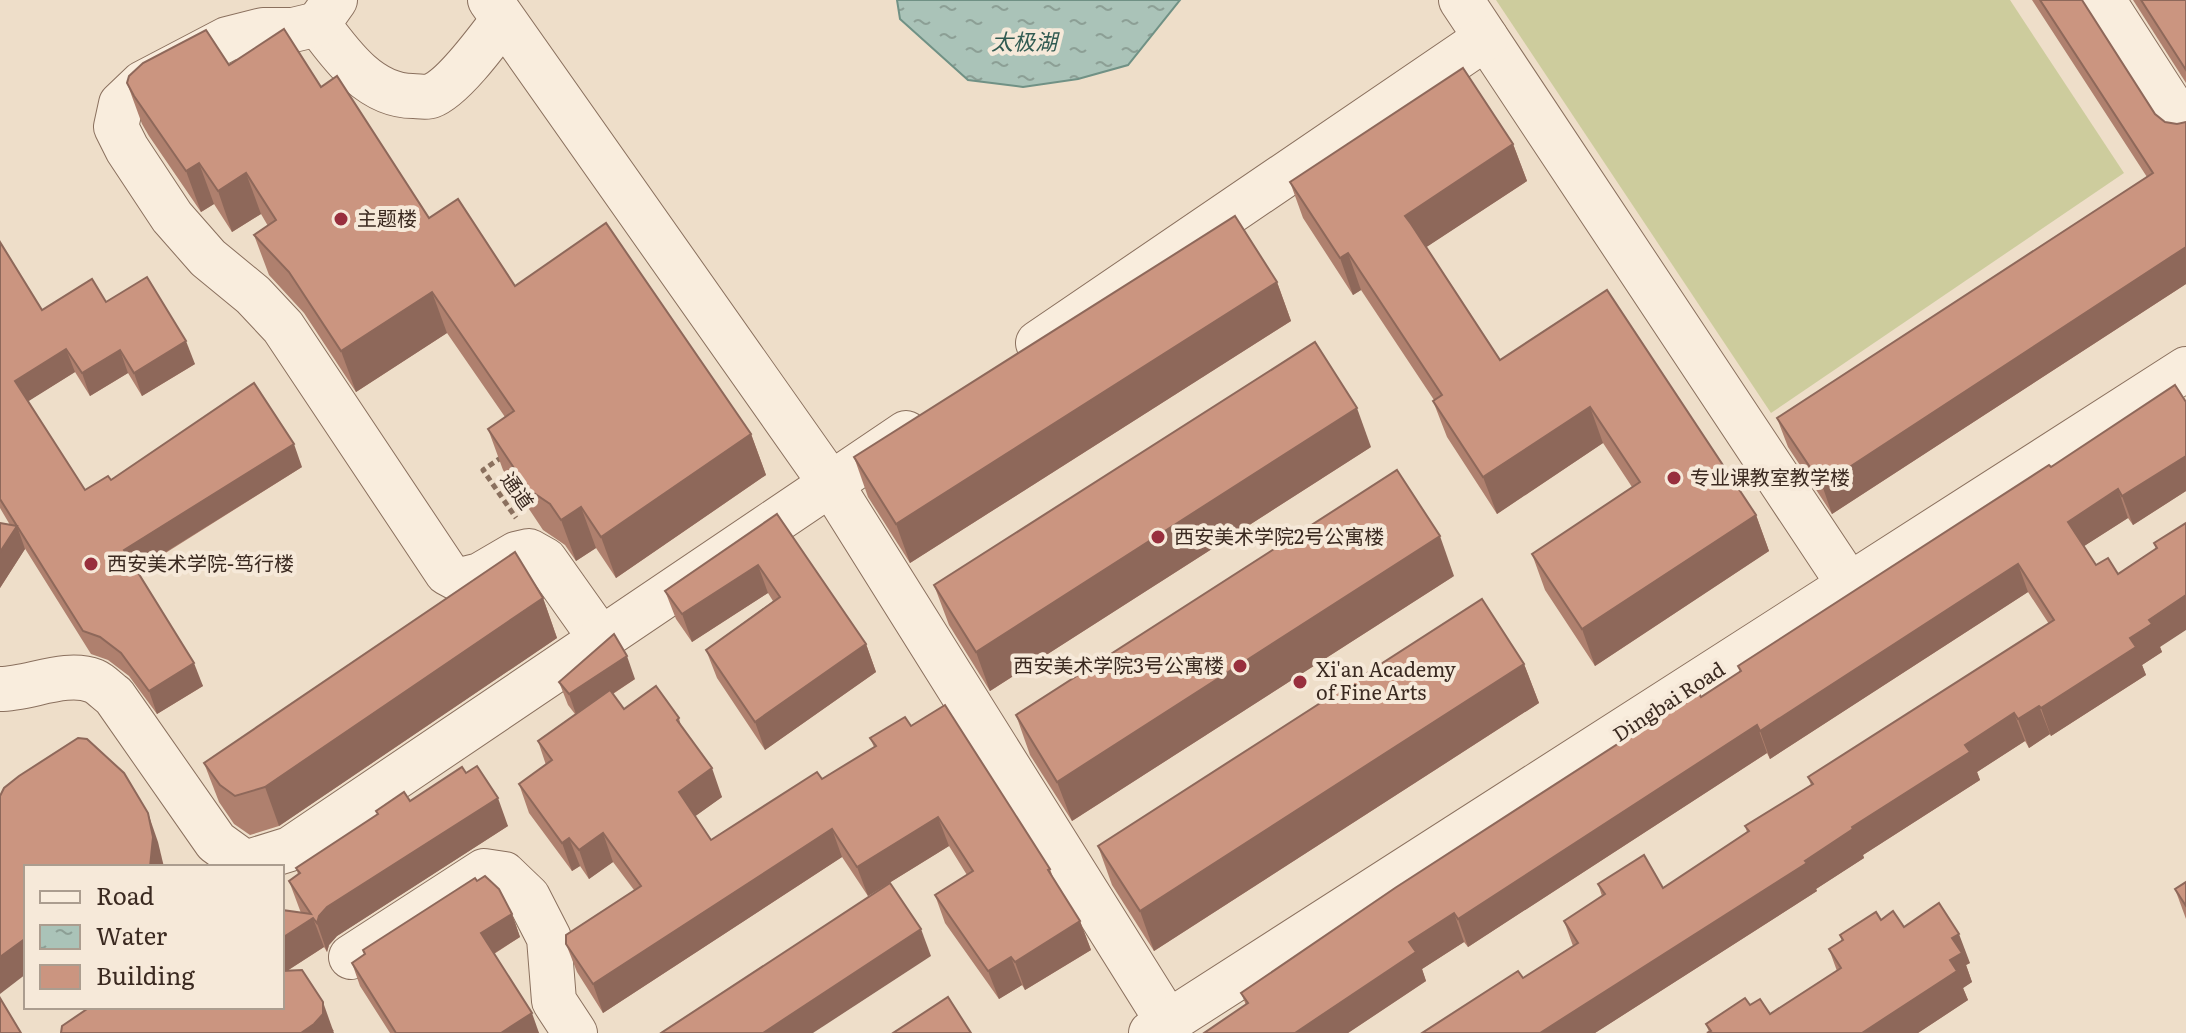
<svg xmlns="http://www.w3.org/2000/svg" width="2186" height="1033" font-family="Literata,'Noto Sans SC',serif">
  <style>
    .pitch { fill: #cdcc9d }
    .water { fill: url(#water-ripples); stroke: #709185; stroke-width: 2 }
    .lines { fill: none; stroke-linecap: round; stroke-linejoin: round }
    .minor-casing { stroke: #8a705e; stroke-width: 46 }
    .path { stroke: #8a705e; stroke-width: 5; stroke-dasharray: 6 4; stroke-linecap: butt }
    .minor { stroke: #f9eddd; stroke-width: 44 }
    .wall { fill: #af806e }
    .shaded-wall { fill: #8e685a }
    .building { fill: #cb9580; stroke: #8e685a; stroke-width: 2 }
    .poi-dot { fill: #982f3d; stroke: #f6e9d9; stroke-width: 3 }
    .labels { text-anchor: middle; stroke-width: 8; stroke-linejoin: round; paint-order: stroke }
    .poi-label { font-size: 20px; fill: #3b2a21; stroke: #f6e9d9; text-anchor: start }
    .street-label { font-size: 20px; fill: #3b2a21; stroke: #f6e9d9 }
    .water-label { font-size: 22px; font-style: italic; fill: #315b52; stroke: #f6e9d9 }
  </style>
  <defs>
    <pattern id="water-ripples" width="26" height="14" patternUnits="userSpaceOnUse" patternTransform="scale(2)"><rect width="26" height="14" fill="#aac3b8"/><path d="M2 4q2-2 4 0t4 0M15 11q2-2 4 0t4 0" fill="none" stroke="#8c9f95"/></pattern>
  </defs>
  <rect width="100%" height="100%" fill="#eedec9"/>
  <polygon class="pitch" points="1496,0 2010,0 2124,173 1771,413"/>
  <polygon class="water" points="897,0 1180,0 1128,65 1078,79 1023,87 968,80 900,19"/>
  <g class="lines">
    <g class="minor-casing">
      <g id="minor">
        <path d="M335 0 318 24C341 55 370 96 413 96 418 96 426 98 431 96 453 88 488 40 503 20"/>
        <polyline points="490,0 831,484 1168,1022"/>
        <polyline points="1461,0 1850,586"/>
        <polyline points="2103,0 2186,129"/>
        <polyline points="318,24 293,30 263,30 227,39 143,83 121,104 116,127 127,149 172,217 208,258 253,295 283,327 447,573 460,580 480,575 516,554 529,551 545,560 601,639"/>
        <polyline points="1038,343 1486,38"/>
        <path d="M0 689C29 689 66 670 94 681 101 684 108 692 114 696L216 842 245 863 290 849 906 433"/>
        <polyline points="351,957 484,871 504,874 528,897 549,938 554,1001 575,1033"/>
        <polyline points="1151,1033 2186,369"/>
      </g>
    </g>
    <polyline class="path" points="502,457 483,470 516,518"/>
    <use href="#minor" class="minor"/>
  </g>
  <g class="wall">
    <polygon points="2032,0 2081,0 2155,114 2186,284 1832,514 1788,447 1777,418 2147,177"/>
    <polygon points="2133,0 2186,0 2186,83"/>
    <polygon points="229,65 321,87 429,218 515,286 751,434 766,475 616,578 596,548 576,561 565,545 543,530 503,470 488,429 505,417 447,333 356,392 304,313 269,275 254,235 268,226 261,214 232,232 214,204 201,212 149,136 142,124 127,83"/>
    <polygon points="1513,144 1527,181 1426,247 1500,360 1607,290 1756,515 1769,551 1595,666 1545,590 1532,554 1632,487 1603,443 1497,514 1447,437 1433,401 1434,400 1361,290 1353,295 1303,218 1290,182"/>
    <polygon points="0,242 42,310 195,364 142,396 128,373 90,396 75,372 28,401 85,490 111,480 302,467 137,571 203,686 157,714 129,676 108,660 91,654 24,547 25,549 0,588 0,523 10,525 0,508"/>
    <polygon points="1277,282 1291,321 910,563 868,497 854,457"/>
    <polygon points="2186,402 2186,491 2133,525 2128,518 2084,546 2096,565 2118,574 2156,549 2154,543 2186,523 2160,647 2162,652 2142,665 2146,675 2051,736 2050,734 2029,748 2025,741 1977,772 1980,780 1863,855 1864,858 1816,889 1817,891 1595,1033 1422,1033 1523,978 1573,946 1564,921 1602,896 1598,884 1663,888 1747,832 1745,826 1811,785 1808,777 2049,624 2028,592 1770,759 1767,753 1468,947 1464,942 1422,969 1426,981 1348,1033 1204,1033 1246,1005 1241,993 1740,672 1738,666 2051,467"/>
    <polygon points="1371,447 990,691 949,625 934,585"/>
    <polygon points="777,514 866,644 876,672 765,750 717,678 706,650 773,601 768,593 692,642 676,619 665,591"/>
    <polygon points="1454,576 1072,821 1030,755 1016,715"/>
    <polygon points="543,598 557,638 279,826 250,835 234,824 219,802 204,763"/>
    <polygon points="1524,664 1539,703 1154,951 1112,885 1098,846"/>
    <polygon points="635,679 613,694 624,709 679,718 681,726 722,797 695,816 711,840 822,779 874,747 870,738 911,726 1050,869 1054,880 1080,921 1091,950 1025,990 1022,985 999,999 945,923 935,895 967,875 949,846 868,896 842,857 603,1013 577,972 566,944 634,890 613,862 589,879 580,866 572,871 529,813 519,784 546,765 538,741 575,714 568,705 559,682"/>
    <polygon points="466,773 508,826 337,936 329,945 327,952 324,947 287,971 334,1031 61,1033 282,910 301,913 289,881 298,874 296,868 410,801"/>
    <polygon points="477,881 512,914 520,937 494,954 539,1033 390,1033 360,986 352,963 365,954 363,950"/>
    <polygon points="2186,882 2186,919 2175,889"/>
    <polygon points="1881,920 1904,927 1970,963 1966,965 1972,982 1963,988 1968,1000 1918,1033 1707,1033 1709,1032 1706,1024 1750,1005 1770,1014 1837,971 1829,949 1842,941 1840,935"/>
  </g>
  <g class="shaded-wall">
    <polygon points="1513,144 1527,181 1419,252 1405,216"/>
    <polygon points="199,163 214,204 201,212 186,171"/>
    <polygon points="246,173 261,214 232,232 218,191"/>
    <polygon points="2186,247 2186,284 1832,514 1822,485"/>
    <polygon points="1348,253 1361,290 1353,295 1340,258"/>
    <polygon points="1277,282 1291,321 910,563 896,524"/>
    <polygon points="432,292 447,333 356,392 341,351"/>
    <polygon points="186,341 195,364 142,396 134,373"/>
    <polygon points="66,349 75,372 24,404 15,381"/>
    <polygon points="120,350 128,373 90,396 82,373"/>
    <polygon points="1590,407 1603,443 1497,514 1483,477"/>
    <polygon points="1357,408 1371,447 990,691 976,652"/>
    <polygon points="751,434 766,475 616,578 601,537"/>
    <polygon points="294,444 302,467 132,573 124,550"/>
    <polygon points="2186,456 2186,491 2133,525 2122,496"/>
    <polygon points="2118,489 2128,518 2078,550 2068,522"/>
    <polygon points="581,507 596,548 576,561 561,520"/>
    <polygon points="1756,515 1769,551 1595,666 1582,629"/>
    <polygon points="17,526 25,549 0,588 0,552"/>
    <polygon points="1440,536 1454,576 1072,821 1057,782"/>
    <polygon points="2018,564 2028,592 1770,759 1760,731"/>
    <polygon points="758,565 768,593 692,642 682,614"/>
    <polygon points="2186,595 2186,630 2160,647 2162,652 2142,665 2146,675 2051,736 2041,708 2149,620"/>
    <polygon points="543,598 557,638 279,826 265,787"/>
    <polygon points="866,644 876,672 765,750 755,722"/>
    <polygon points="627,656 635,679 577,717 569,694"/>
    <polygon points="194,663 203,686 157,714 149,691"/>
    <polygon points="1524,664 1539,703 1154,951 1140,911"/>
    <polygon points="2039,706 2050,734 2029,748 2018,719"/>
    <polygon points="2014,713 2025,741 1977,772 1980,780 1863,855 1864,858 1816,889 1817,891 1595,1033 1540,1033 1805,861 1965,745"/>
    <polygon points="1757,725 1767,753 1468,947 1458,919"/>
    <polygon points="712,768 722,797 690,820 679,792"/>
    <polygon points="498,798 508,826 337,936 329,945 327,952 317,923 319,916 327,907"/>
    <polygon points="148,813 158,842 164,867 150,867"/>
    <polygon points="938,817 949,846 868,896 857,867"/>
    <polygon points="832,829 842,857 603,1013 593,984"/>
    <polygon points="603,833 613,862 589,879 579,850"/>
    <polygon points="569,838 580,866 572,871 562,843"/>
    <polygon points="1454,913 1464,942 1422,969 1426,981 1348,1033 1295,1033 1409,942"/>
    <polygon points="512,914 520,937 490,956 481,933"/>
    <polygon points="313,918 324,947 282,974 282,938"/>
    <polygon points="1080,921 1091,950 1025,990 1015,962"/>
    <polygon points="921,929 931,956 813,1033 763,1033"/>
    <polygon points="1959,934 1970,963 1966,965 1972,982 1963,988 1968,1000 1918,1033 1862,1033 1952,938"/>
    <polygon points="26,938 26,974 0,994 0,957"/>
    <polygon points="1011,957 1022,985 999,999 988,971"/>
    <polygon points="323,1002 334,1033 301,1033"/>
    <polygon points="532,1013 539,1033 501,1033"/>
  </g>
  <g class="building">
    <polygon points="2040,0 2082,0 2155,114 2165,122 2177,124 2186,122 2186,247 1822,485 1777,418 2153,173"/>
    <polygon points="2141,0 2186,0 2186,70"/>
    <polygon points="284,29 321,87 337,76 429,218 458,199 515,286 606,223 751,434 601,537 581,507 561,520 550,504 528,489 488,429 514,411 432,292 341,351 289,272 254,235 276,220 246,173 218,191 199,163 186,171 134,96 127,83 129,76 143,63 206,30 229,65"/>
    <polygon points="1463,68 1513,144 1405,216 1411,224 1500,360 1607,290 1756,515 1582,629 1532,554 1640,482 1590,407 1483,477 1433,401 1442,395 1348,253 1340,258 1290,182"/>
    <polygon points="1235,216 1277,282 896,524 854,457"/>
    <polygon points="0,242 42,310 92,279 106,302 147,277 186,341 134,373 120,350 82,373 66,349 15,381 85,490 108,476 111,480 254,383 294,444 124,550 194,663 149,691 121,653 100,637 83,631 0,499"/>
    <polygon points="1315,342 1357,408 976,652 934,585"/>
    <polygon points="2175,385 2186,402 2186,456 2122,496 2118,489 2068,522 2096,565 2108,558 2118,574 2157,548 2154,543 2186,523 2186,595 2149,620 2152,624 2130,638 2136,647 2041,708 2039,706 2018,719 2014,713 1965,745 1970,752 1852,827 1853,829 1805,861 1807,863 1540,1033 1422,1033 1518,971 1523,978 1578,943 1564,921 1605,894 1598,884 1644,855 1663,888 1749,831 1745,826 1813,784 1808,777 2054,620 2018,564 1760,731 1757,725 1458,919 1454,913 1409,942 1416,952 1295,1033 1204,1033 1248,1003 1241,993 1395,888 1698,692 1701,697 1741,671 1738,666 2049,465 2051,467"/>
    <polygon points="1397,470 1440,536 1057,782 1016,715"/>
    <polygon points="777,514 866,644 755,722 706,650 780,597 758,565 682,614 665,591"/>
    <polygon points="0,523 17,526 0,552"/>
    <polygon points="515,552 543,598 265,787 235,796 220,785 204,763"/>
    <polygon points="1482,599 1524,664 1140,911 1098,846"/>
    <polygon points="614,634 627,656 569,694 559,682"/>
    <polygon points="656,686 679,718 677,720 712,768 679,792 711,840 817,772 822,779 876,746 870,738 905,717 911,726 945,705 1050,869 1048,870 1080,921 1015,962 1011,957 988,971 935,895 973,871 938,817 857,867 832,829 593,984 566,944 566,935 641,886 603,833 579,850 569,838 562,843 519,784 552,760 538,741 610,690 624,709"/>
    <polygon points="78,738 87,739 124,773 148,813 153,837 150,867 26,867 26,938 0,957 0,796 4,788 19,776"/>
    <polygon points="477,766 498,798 327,907 319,916 317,923 313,918 282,938 282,910 311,914 289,881 300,873 296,868 378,814 376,811 404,792 410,801 462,767 466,773"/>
    <polygon points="485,876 499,889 512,914 481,933 532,1013 501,1033 396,1033 352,963 365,954 363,950 475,878 477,881"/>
    <polygon points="2186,882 2186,906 2175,889"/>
    <polygon points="890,883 921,929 763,1033 661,1033"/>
    <polygon points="1939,903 1959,934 1952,938 1962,953 1950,960 1957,971 1862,1033 1707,1033 1711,1031 1706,1024 1745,998 1750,1005 1760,999 1770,1014 1841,968 1829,949 1843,940 1840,935 1876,912 1881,920 1893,911 1904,927"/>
    <polygon points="302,970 323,1002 323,1014 314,1024 301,1033 61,1033 62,1026 90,1007 282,1007 282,971"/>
    <polygon points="948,997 971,1033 893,1033"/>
    <polygon points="0,998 21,1033 0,1033"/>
  </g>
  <g class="poi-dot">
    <circle cx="341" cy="219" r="8"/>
    <circle cx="1674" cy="478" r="8"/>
    <circle cx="1158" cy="537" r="8"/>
    <circle cx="91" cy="564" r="8"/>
    <circle cx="1240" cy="666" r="8"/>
    <circle cx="1300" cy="682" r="8"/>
  </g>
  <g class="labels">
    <g class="poi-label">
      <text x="357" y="226">主题楼</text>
      <text x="1690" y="485">专业课教室教学楼</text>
      <text x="1174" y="544">西安美术学院2号公寓楼</text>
      <text x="107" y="571">西安美术学院-笃行楼</text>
      <text x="1224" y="673" text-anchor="end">西安美术学院3号公寓楼</text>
      <text x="1316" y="677">Xi'an Academy<tspan x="1316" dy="23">of Fine Arts</tspan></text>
    </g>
    <g class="street-label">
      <text transform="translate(517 491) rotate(55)" y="7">通道</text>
      <text transform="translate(1669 702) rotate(-33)" y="7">Dingbai Road</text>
    </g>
    <g class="water-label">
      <text x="1024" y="50">太极湖</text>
    </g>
  </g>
  <rect x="24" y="865" width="260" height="144" fill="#f6e9d9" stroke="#ab9d8f" stroke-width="2"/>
  <rect x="40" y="891" width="40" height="12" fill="#f9eddd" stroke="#ab9d8f" stroke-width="2"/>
  <text x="96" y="905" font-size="24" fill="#3b2a21">Road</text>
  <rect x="40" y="925" width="40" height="24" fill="url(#water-ripples)" stroke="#ab9d8f" stroke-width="2"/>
  <text x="96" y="945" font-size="24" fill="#3b2a21">Water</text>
  <rect x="40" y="965" width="40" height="24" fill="#cb9580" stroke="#ab9d8f" stroke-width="2"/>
  <text x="96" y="985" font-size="24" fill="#3b2a21">Building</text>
</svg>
